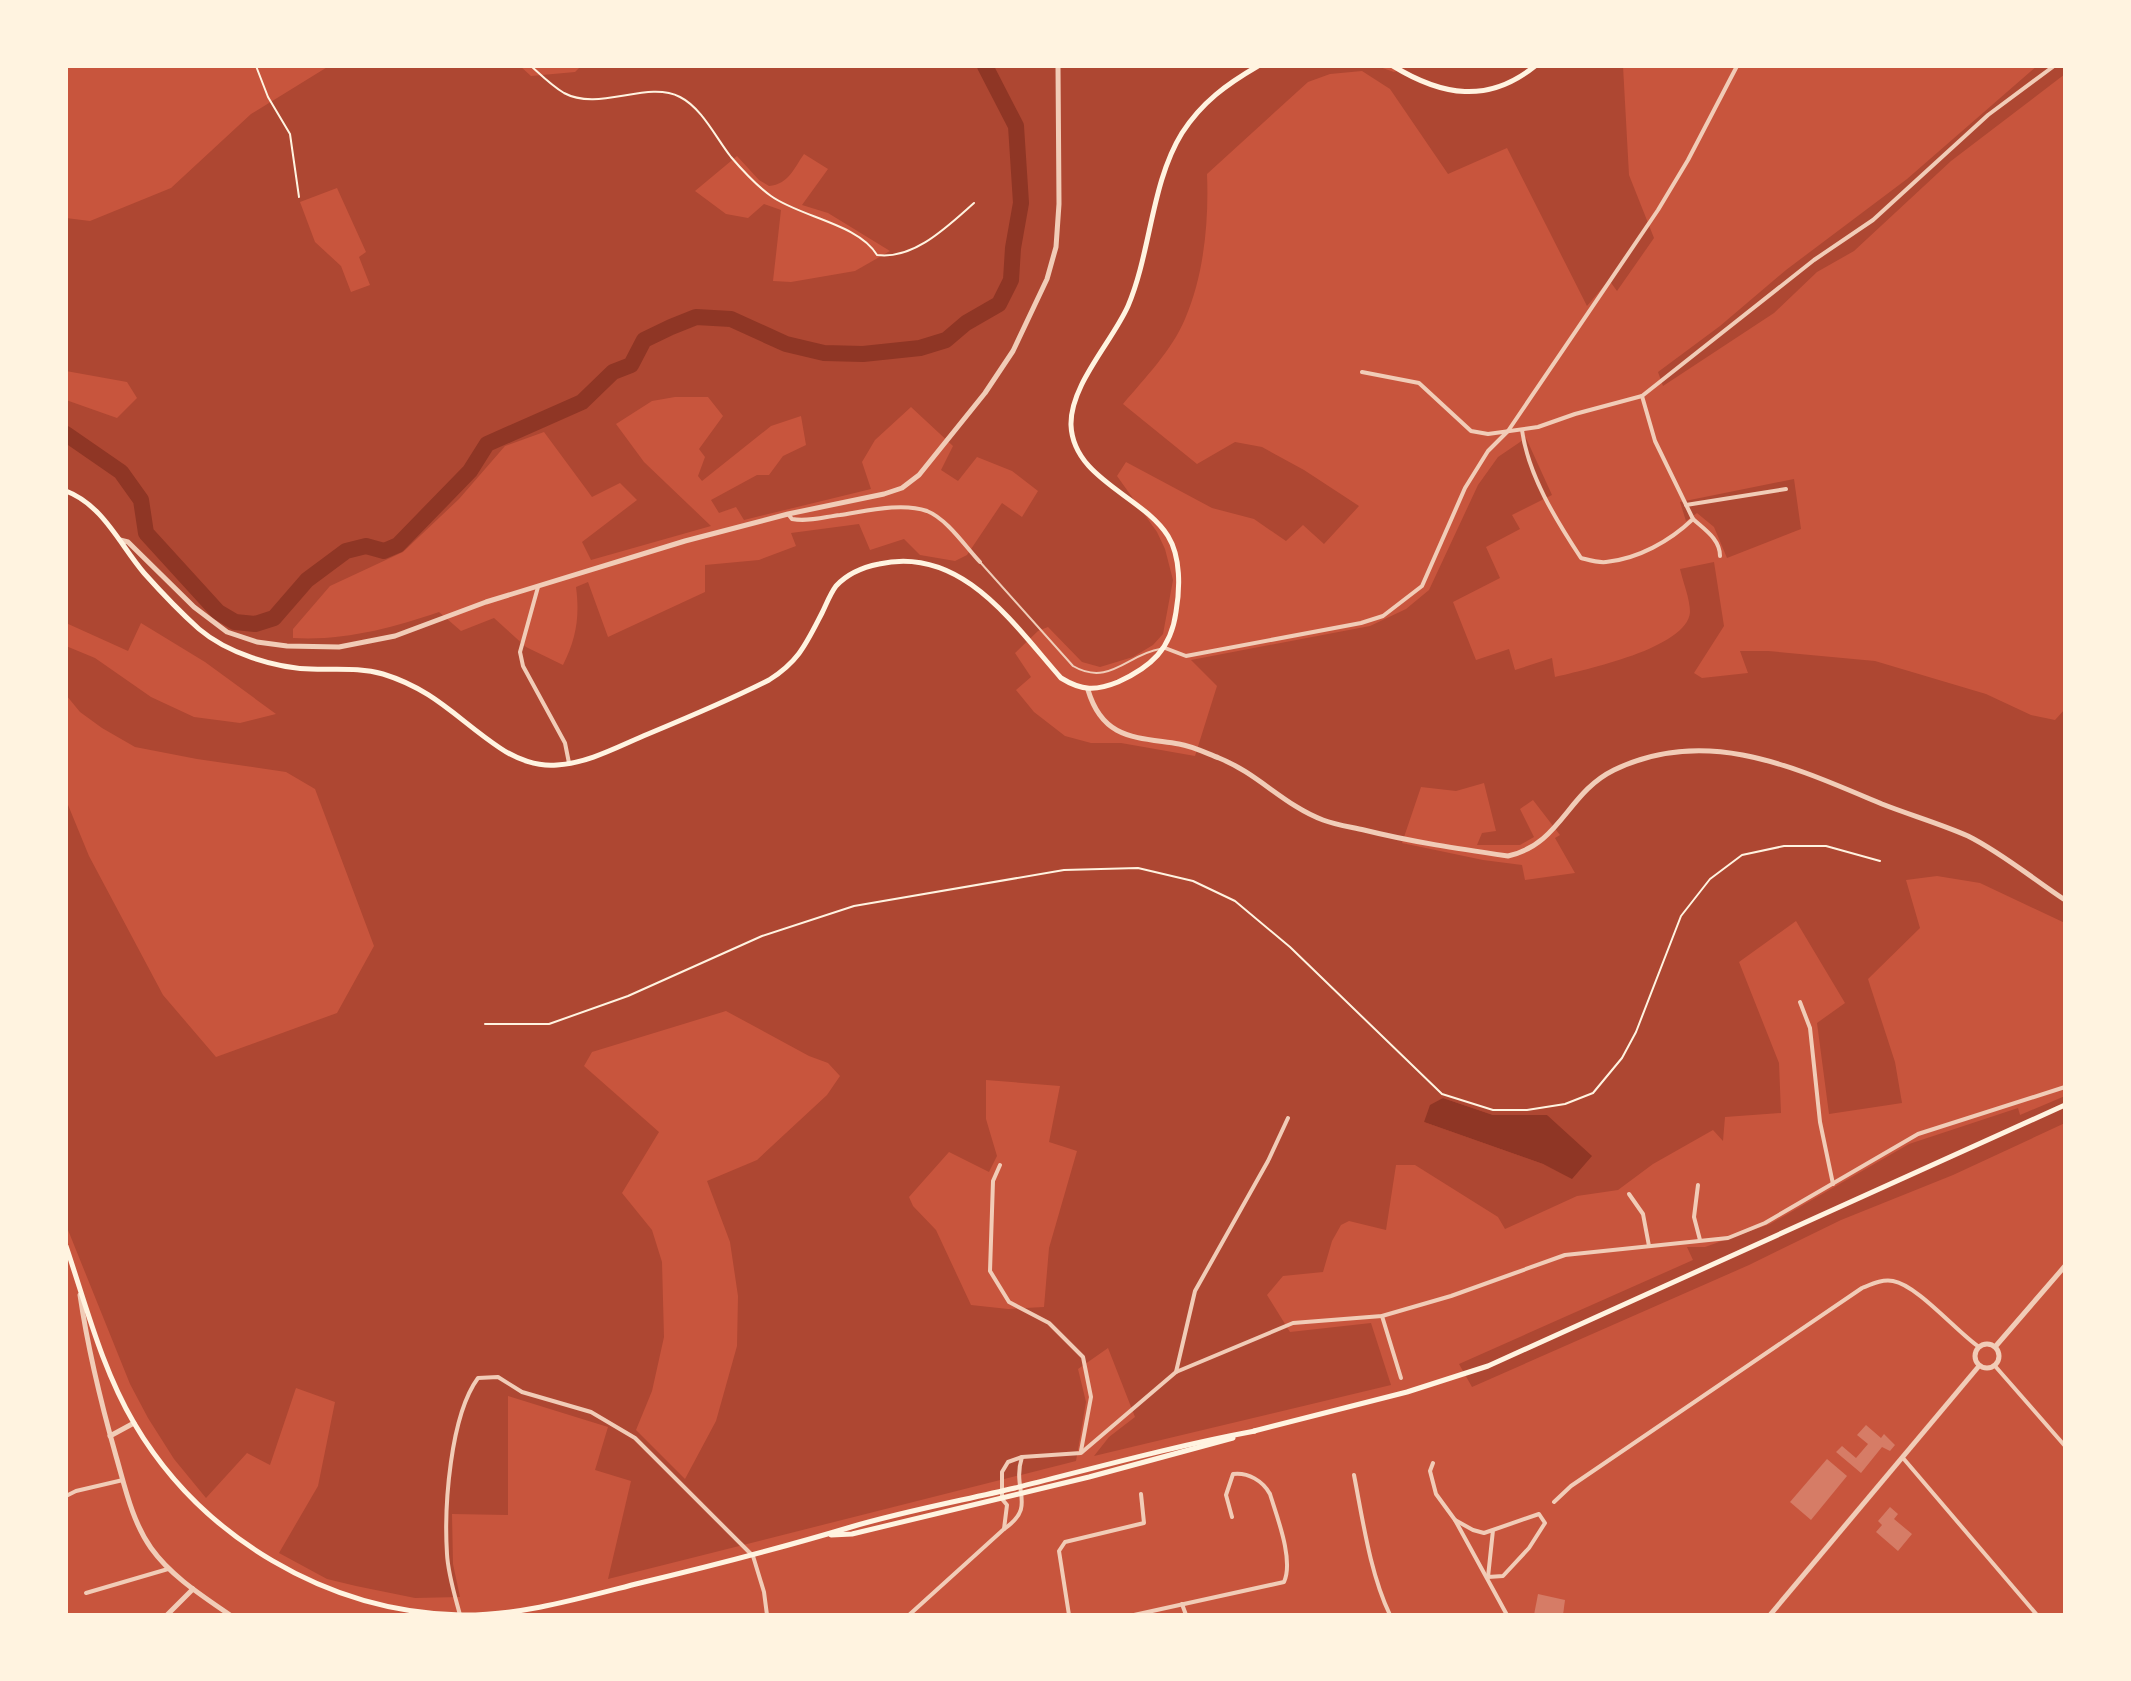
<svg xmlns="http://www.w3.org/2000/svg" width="2131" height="1681" font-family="'DM Sans',sans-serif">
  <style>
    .green { fill: #ae4732; fill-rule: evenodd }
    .water { fill: #8f3625 }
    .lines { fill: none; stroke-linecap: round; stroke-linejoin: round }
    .river { stroke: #8f3625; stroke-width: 16 }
    .building { fill: #d67c66 }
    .path { stroke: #fff3e0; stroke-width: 2 }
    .service { stroke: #f1ccb7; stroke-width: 2 }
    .minor { stroke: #f1ccb7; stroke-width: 4 }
    .tertiary { stroke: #f1ccb7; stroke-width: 5 }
    .secondary { stroke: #fff3e0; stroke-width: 5 }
  </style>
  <rect width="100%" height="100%" fill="#c8553d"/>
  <g class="green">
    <path d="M329 66H520L531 76 575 72 581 66H1377L1394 72 1410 66H1623L1629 175 1654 238 1617 291 1609 280 1587 306 1507 148 1448 174 1390 89 1362 71 1330 74 1308 82 1207 174C1209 221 1204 275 1185 319 1172 350 1145 378 1123 404L1197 464 1235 442 1262 447 1304 470 1359 506 1324 544 1303 525 1286 541 1254 519 1212 508 1126 462 1117 476 1157 532 1165 549 1173 580 1163 634 1153 645 1133 657 1100 667 1082 662 1048 627 1038 631 1015 653 1031 677 1016 690 1034 712 1065 736 1091 743H1121L1195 756 1217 686 1191 660 1370 626 1406 609 1429 590 1478 485 1498 457 1526 438 1552 495 1512 515 1520 529 1486 547 1500 578 1453 602 1476 660 1509 649 1515 670 1552 658 1555 677C1584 670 1688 648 1690 612 1690 599 1683 582 1680 569L1714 562 1724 626 1694 673 1702 678 1748 673 1740 651H1768L1875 661 1986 694 2031 715 2055 720 2065 709V923L1980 883 1937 876 1906 880 1920 928 1868 979 1895 1062 1902 1103 1829 1114 1817 1023 1845 1003 1796 921 1739 962 1779 1063 1781 1113 1725 1117 1723 1141 1713 1130 1653 1164 1618 1190 1577 1196 1505 1229 1498 1217 1415 1165H1396L1386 1230 1349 1221 1341 1225 1332 1241 1323 1272 1283 1276 1267 1295 1290 1332 1371 1323 1391 1385 1094 1456 1109 1437 1135 1417 1108 1348 1078 1369 1086 1402 1076 1461 608 1579 631 1481 595 1470 608 1427 508 1396V1515L452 1514 453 1564 460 1597 415 1598 356 1586 327 1579 279 1553 318 1486 335 1402 296 1388 270 1465 247 1453 206 1498 174 1459 148 1418 130 1384 66 1225V800L89 856 163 995 216 1057 337 1013 374 946 315 789 286 772 197 759 135 747 102 728 80 712 66 695V646L95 658 151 697 194 717 240 723 276 714 205 662 141 623 128 651 66 623V400L117 418 137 398 127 382 66 371V218L90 221 171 188 251 114ZM804 154 828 169 802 205 828 213 890 251 855 271 791 282 773 281 781 210 764 204 748 218 726 214 695 191 737 156 759 180 769 186C789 184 794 168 804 154ZM337 188 366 252 359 257 370 285 351 292 341 266 315 242 300 202ZM675 397H708L723 416 699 449 705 457 698 476 702 481 771 426 801 416 806 445 783 456 769 475H757L711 500 719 513 736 507 744 520 871 489 862 462 875 440 911 407 953 446 941 470 958 481 977 457 1012 471 1038 491 1022 517 1002 503 967 555 955 561 920 555 904 539 870 550 859 524 791 533 796 546 759 560 705 565V592L608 637 588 582 576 587C580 617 576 639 563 665L526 647 494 618 461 631 439 612C392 628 344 641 293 638V629L330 586 403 552 459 499 505 446 544 432 592 497 620 483 637 500 582 542 591 560 711 526 644 462 616 424 652 401ZM1484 783 1496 831 1482 833 1477 845H1520L1534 837 1520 809 1533 800 1560 835 1555 838 1575 873 1525 880 1522 865 1483 860 1402 843 1421 787 1456 791ZM726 1011 809 1056 828 1063 840 1076 827 1095 757 1160 707 1181 730 1242 738 1296 737 1346 716 1421 685 1479 636 1430 652 1391 664 1337 662 1262 652 1230 622 1193 659 1132 584 1066 592 1052ZM986 1080 1060 1086 1049 1142 1077 1151 1049 1248 1044 1307 1008 1309 971 1305 936 1230 913 1206 909 1197 949 1152 989 1172 997 1156 986 1119ZM1443 1098 1493 1115H1547L1572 1178 1543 1164 1424 1122Z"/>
    <polygon points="2037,66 2065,66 2065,74 1951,161 1854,251 1817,272 1774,313 1663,386 1658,372 1720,326 1786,270 1907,179"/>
    <polygon points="1794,479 1801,529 1727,558 1714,527 1697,513 1686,521 1680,502"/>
    <polygon points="2065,1096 2065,1123 1953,1175 1841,1220 1749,1265 1472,1387 1459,1364 1693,1260 1687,1247 1705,1247 1770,1224 1909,1144 2018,1108 2020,1115"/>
  </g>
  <polygon class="water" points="1443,1098 1493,1115 1547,1115 1592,1156 1572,1179 1543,1164 1424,1122 1430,1105"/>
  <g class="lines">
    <polyline class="river" points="66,434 121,472 141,500 146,533 218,612 235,622 255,624 274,618 307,580 346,551 366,546 384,551 398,545 470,471 487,444 582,402 613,372 631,365 644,340 671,327 696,317 731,319 786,344 824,353 863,354 920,348 946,340 966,323 999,304 1011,280 1013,248 1021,203 1016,126 985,66"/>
  </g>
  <g class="building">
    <polygon points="1866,1425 1881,1438 1884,1434 1895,1445 1890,1451 1882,1447 1861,1473 1836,1452 1842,1446 1856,1458 1868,1444 1857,1435"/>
    <polygon points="1827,1459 1847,1476 1811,1520 1790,1502"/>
    <polygon points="1890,1507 1898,1514 1894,1519 1912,1534 1898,1551 1876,1532 1882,1525 1878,1521"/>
    <polygon points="1538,1594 1565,1600 1563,1615 1534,1615"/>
  </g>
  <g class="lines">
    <g class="path">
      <polyline points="256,66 268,97 290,134 299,197"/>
      <path d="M531 66C541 75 552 86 564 93 599 112 647 80 680 97 702 108 716 138 731 157 743 171 757 186 771 196 800 217 859 224 877 255 914 260 948 226 974 203"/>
      <polyline points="485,1024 549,1024 628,996 762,936 854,906 1064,870 1138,868 1193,881 1235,901 1290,947 1442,1094 1493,1110 1527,1110 1565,1104 1593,1093 1622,1058 1636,1032 1681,916 1710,879 1742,855 1784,846 1826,846 1880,861"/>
    </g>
    <path class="service" d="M980 562 1073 666C1109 687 1128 654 1160 649"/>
    <g class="minor">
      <polyline points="1362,372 1419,383 1471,431 1488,434 1538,427 1575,414 1642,396 1814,260 1873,220 1988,115 2054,66"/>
      <path d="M1522 430C1528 475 1556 520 1581 558 1589 560 1598 563 1606 562 1638 559 1670 541 1693 519L1655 441 1642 396"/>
      <polyline points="1686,505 1786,489"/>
      <path d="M788 514 792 519C808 522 824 517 840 515 866 511 902 502 927 511 947 519 965 546 980 562"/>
      <path d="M1693 519C1705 530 1720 539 1720 556"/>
      <polyline points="538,587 520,652 523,666 565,743 569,763"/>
      <polyline points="1165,648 1186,656 1361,623 1383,616 1422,586 1465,488 1488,451 1508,431 1658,210 1688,160 1737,66"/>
      <polyline points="1800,1002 1810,1028 1820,1122 1833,1184"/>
      <polyline points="1000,1165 993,1181 990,1271 1009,1302 1049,1323 1083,1357 1091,1397 1081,1451"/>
      <polyline points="1698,1185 1694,1217 1700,1240"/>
      <polyline points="1629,1194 1643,1214 1649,1246"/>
      <polyline points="1382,1316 1401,1378"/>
      <polyline points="1995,1366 2065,1446"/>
      <polyline points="1176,1372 1195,1291 1268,1161 1288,1118"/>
      <polyline points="1903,1458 2037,1615"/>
      <polyline points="1433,1463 1430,1471 1436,1494 1455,1520 1507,1615"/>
      <path d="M1354 1475C1363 1521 1370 1573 1390 1615"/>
      <polyline points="66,1496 76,1491 123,1480"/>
      <path d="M1554 1502 1571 1486 1862 1288C1872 1284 1882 1279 1893 1281 1917 1285 1957 1332 1979 1347"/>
      <polyline points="1455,1520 1473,1530 1484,1533 1539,1514 1545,1523 1529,1548 1503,1576 1488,1577 1493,1530"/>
      <polyline points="1004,1529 1007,1505 1002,1499 1002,1472 1008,1462 1022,1457 1081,1453 1176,1372 1293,1323 1382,1316 1451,1296 1565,1255 1728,1238 1765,1223 1918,1134 2065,1087"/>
      <polyline points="86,1593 168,1569"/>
      <polyline points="1182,1604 1186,1615"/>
      <path d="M460 1615C455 1596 448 1574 447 1554 444 1507 450 1416 478 1378L498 1377 522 1392 591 1412 635 1438 753 1556 764 1592 767 1615"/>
      <path d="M909 1615 1004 1529C1038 1506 1011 1491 1022 1457"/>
      <polyline points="1069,1615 1059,1551 1065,1542 1144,1523 1141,1494"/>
      <path d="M1134 1615 1284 1582C1294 1560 1277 1517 1270 1494 1263 1481 1248 1472 1233 1474L1226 1495 1232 1517"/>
    </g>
    <g class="tertiary">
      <polyline points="120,540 128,542 194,607 227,632 257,642 287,646 339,647 395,636 486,602 685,541 788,514 884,494 902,488 919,475 985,393 1013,351 1047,279 1056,247 1059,204 1058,66"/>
      <path d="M1088 690C1103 740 1136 737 1179 744 1192 746 1206 753 1219 758 1257 773 1285 806 1323 820 1336 825 1351 827 1364 830 1412 842 1460 849 1508 856 1561 844 1567 793 1614 770 1707 725 1796 768 1882 804 1910 815 1941 824 1968 836 2002 853 2033 879 2065 900"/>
      <path d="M80 1295C88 1350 101 1403 116 1456 125 1487 132 1521 151 1548 171 1576 201 1595 230 1615"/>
      <circle cx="1987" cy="1356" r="12"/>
      <polyline points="1995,1347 2065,1266"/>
      <polyline points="110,1436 134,1423"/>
      <polyline points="167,1615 193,1589"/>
      <polyline points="1770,1615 1979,1366"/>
    </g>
    <g class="secondary">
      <path d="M1393 66C1442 96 1488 104 1535 66"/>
      <path d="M66 491C103 505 120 545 144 573 161 592 180 612 199 629 227 653 275 668 311 669 336 670 359 667 383 674 435 690 458 720 500 748 516 759 538 767 557 765 589 763 619 746 648 734 689 717 730 700 769 680 799 661 806 644 822 613 826 605 830 594 836 586 847 574 864 567 879 564 962 545 1014 625 1061 678 1082 691 1096 691 1118 682 1151 667 1171 649 1176 612 1180 589 1181 557 1168 536 1143 496 1073 479 1071 425 1070 385 1112 342 1128 306 1151 252 1151 183 1182 133 1202 102 1227 84 1258 66"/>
      <path d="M66 1246C86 1305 102 1369 134 1423 201 1537 327 1612 460 1615 521 1616 581 1598 640 1583 711 1566 781 1548 851 1527 905 1511 960 1501 1015 1488 1095 1468 1174 1446 1255 1431"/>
      <polyline points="1254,1431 1407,1392 1488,1366 2065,1105"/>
      <polyline points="831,1535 852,1534 1089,1477 1233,1438"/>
    </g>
  </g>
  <rect width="2131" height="1681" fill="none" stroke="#fff3e0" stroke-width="136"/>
</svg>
